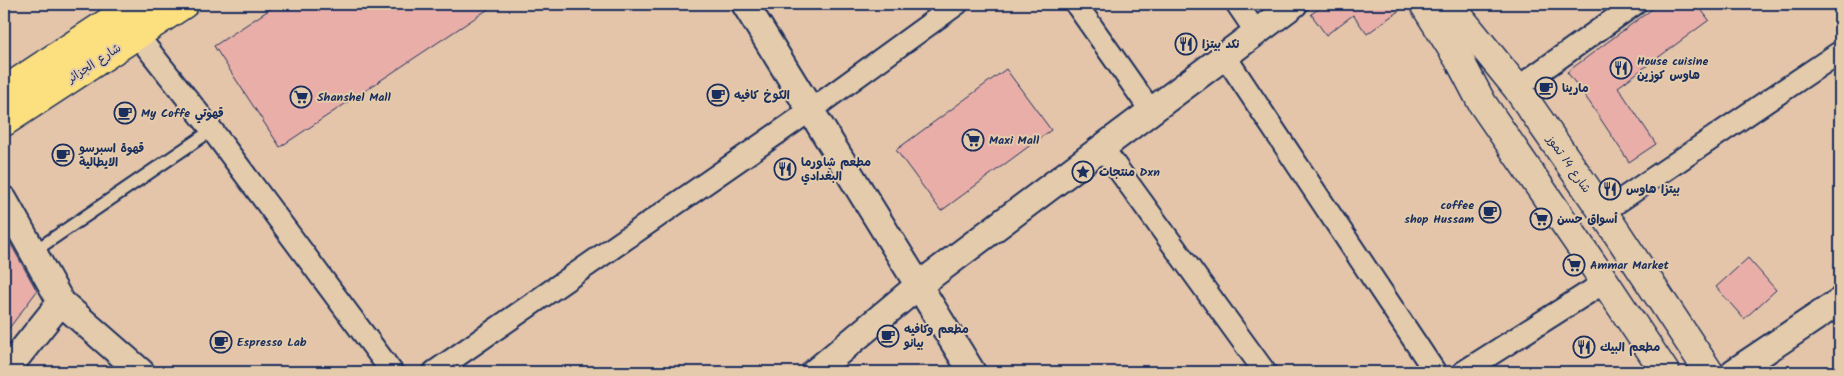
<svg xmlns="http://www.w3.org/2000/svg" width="1844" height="376" font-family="Kalam,'Playpen Sans Arabic',sans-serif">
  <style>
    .building { fill: #e9aea8; stroke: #1b2f5e }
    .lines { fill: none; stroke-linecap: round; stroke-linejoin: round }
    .service-casing { stroke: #1b2f5e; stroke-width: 15 }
    .minor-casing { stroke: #1b2f5e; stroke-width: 25 }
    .tertiary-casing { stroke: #1b2f5e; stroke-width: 30 }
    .secondary-casing { stroke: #1b2f5e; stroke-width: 31 }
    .primary-casing { stroke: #1b2f5e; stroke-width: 31 }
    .service { stroke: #e3cbab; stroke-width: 11 }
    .minor { stroke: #e3cbab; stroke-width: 21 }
    .tertiary { stroke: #e3cbab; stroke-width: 26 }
    .secondary { stroke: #e3cbab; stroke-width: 28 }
    .primary { stroke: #fce080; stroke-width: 28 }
    .labels { text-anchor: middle; stroke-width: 4; stroke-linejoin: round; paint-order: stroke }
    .poi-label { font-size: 12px; font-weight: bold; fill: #1b2f5e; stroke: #e3cbab; text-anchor: start }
    .street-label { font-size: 12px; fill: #1b2f5e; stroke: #e3cbab }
  </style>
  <rect width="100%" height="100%" fill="#e4c5aa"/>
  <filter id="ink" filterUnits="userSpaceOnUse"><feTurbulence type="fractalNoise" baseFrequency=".02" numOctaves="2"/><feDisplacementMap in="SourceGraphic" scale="10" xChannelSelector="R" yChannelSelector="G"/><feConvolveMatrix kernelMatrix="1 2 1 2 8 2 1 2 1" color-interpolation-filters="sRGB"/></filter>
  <g filter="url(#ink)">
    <g class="building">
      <polygon points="278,4 496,4 280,147 214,46"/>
      <polygon points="1326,4 1408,4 1367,34 1353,15 1326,35 1311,14"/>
      <polygon points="1659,4 1697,4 1709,20 1618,87 1656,144 1629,162 1590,103 1567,72"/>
      <polygon points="1006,69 1051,130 941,211 896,150"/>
      <polygon points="4,232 37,291 4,335"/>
      <polygon points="1748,258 1776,290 1744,319 1716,287"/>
    </g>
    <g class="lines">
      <g class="service-casing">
        <polyline id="service" points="33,252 212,130"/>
      </g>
      <g class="minor-casing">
        <g id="minor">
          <polyline points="1076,4 1151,111"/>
          <polyline points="1237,4 1256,32"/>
          <polyline points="137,35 212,130 392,372"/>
          <polyline points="1225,56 1435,372"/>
          <polyline points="1517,88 1635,4"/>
          <polyline points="1102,147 1265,372"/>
          <polyline points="1603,212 1840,52"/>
          <polyline points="434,372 811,110 957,4"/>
          <polyline points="1463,372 1605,282"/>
        </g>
      </g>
      <g class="tertiary-casing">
        <g id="tertiary">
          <polyline points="745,4 972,372"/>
          <polyline points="4,200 61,302 141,372"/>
          <polyline points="5,372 61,302"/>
          <polyline points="815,372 919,285 1294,4"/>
          <polyline points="1734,372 1840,301"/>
        </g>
      </g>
      <g class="secondary-casing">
        <g id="secondary">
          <polyline points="1424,4 1461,63 1482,103 1605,282 1665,372"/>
          <polyline points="1449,4 1517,88 1603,212 1709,372"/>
        </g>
      </g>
      <g class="primary-casing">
        <g id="primary">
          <polyline points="4,91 136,4"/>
          <polyline points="4,122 184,4"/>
        </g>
      </g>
      <use href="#service" class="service"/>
      <use href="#minor" class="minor"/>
      <use href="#tertiary" class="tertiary"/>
      <use href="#secondary" class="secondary"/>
      <use href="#primary" class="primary"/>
    </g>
  </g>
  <defs>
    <g id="restaurant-ring" transform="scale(1.125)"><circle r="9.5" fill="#e3cbab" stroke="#1b2f5e" stroke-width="1.5"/><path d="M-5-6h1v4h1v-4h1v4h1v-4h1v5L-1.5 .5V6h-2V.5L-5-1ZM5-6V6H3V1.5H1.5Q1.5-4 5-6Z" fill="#1b2f5e"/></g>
    <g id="cafe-ring" transform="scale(1.125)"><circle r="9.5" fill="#e3cbab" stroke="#1b2f5e" stroke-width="1.5"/><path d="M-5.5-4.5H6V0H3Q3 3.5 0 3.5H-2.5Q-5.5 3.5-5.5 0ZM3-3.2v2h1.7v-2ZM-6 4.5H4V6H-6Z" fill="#1b2f5e"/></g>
    <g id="supermarket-ring" transform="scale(1.125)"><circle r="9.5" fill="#e3cbab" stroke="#1b2f5e" stroke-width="1.5"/><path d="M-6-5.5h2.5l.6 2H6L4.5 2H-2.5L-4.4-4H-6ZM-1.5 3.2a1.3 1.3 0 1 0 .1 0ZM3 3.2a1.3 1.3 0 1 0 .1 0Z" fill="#1b2f5e"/></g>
    <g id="sight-ring" transform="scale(1.125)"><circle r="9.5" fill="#e3cbab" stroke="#1b2f5e" stroke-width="1.5"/><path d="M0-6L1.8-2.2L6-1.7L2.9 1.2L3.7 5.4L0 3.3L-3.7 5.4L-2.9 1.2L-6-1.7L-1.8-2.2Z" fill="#1b2f5e"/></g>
  </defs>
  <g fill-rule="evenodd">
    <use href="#restaurant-ring" x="1186" y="44"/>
    <use href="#restaurant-ring" x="1621" y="68"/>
    <use href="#cafe-ring" x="1546" y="88"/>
    <use href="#cafe-ring" x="718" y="95"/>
    <use href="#supermarket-ring" x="301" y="97"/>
    <use href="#cafe-ring" x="125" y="113"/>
    <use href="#supermarket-ring" x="973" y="140"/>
    <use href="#cafe-ring" x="63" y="155"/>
    <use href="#restaurant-ring" x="785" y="169"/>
    <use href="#sight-ring" x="1083" y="172"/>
    <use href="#restaurant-ring" x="1610" y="189"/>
    <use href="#cafe-ring" x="1490" y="212"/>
    <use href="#supermarket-ring" x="1541" y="219"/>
    <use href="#supermarket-ring" x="1574" y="265"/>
    <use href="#cafe-ring" x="888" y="336"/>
    <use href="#cafe-ring" x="221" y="342"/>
    <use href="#restaurant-ring" x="1584" y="347"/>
  </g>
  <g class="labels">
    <g class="poi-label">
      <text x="1202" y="48">نكد بيتزا</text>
      <text x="1637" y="65">House cuisine<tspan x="1637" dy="14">هاوس كوزين</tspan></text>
      <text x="1562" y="92">مارينا</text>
      <text x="734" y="99">الكوخ كافيه</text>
      <text x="317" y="101">Shanshel Mall</text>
      <text x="141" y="117">My Coffe قهوتي</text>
      <text x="989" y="144">Maxi Mall</text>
      <text x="79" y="152">قهوة اسبرسو<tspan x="79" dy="14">الايطالية</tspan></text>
      <text x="801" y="166">مطعم شاورما<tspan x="801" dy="14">البغدادي</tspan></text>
      <text x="1099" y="176">منتجات Dxn</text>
      <text x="1626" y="193">بيتزا هاوس</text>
      <text x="1474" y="209" text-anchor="end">coffee<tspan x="1474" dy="14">shop Hussam</tspan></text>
      <text x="1557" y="223">أسواق حسن</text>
      <text x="1590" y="269">Ammar Market</text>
      <text x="904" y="333">مطعم وكافيه<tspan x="904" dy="14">بيانو</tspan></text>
      <text x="237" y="346">Espresso Lab</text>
      <text x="1600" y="351">مطعم البيك</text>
    </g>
    <g class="street-label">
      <text transform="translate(94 63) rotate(-33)" y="4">شارع الجزائر</text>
      <text transform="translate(1569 164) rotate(55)" y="4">شارع 14 تموز</text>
    </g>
  </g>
  <rect width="1844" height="376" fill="none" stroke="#e3cbab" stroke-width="20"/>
  <rect x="10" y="10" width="1824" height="356" fill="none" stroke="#1b2f5e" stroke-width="2" filter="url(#ink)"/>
</svg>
